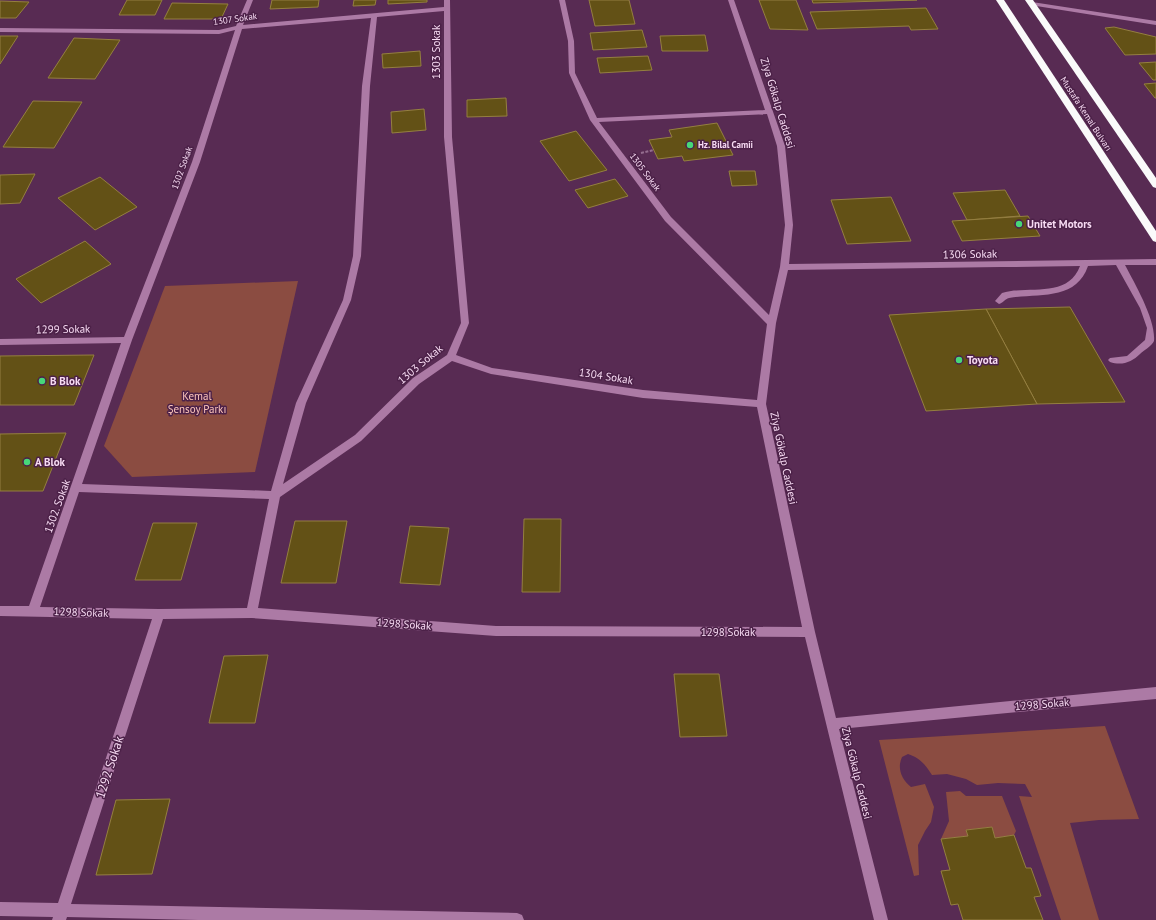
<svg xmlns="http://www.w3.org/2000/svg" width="1156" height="920" font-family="'PT Sans',sans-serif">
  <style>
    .green { fill: #8b4c41 }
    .building { fill: #635116; stroke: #947f40 }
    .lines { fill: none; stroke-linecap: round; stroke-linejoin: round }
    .path { stroke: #946d8f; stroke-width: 2; stroke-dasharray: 3 1.5; stroke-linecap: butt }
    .minor { fill: #ac7aa5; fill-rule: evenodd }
    .highway { fill: #fafafa; fill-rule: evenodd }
    .poi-dot { fill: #47d779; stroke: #4c2148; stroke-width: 1.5 }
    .labels { text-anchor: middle; stroke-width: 3; stroke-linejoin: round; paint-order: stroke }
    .far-street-label { font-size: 9px; fill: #f7dbf3; stroke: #4c2148 }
    .far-poi-label { font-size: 9px; font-weight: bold; fill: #f7dbf3; stroke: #4c2148; text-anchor: start }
    .street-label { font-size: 11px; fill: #f7dbf3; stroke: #4c2148 }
    .poi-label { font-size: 11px; font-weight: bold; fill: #f7dbf3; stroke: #4c2148; text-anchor: start }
    .park-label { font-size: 11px; fill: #fec7bc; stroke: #4c2148 }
    .near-street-label { font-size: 13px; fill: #f7dbf3; stroke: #4c2148 }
  </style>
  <rect width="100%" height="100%" fill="#582b53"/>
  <g class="green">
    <polygon points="298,281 255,472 132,477 104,446 165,286"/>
    <path d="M1105 726 1139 819 1099 820 1070 823 1099 920H1061L1019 796 1032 797 1025 784 998 783 977 785 966 779 947 774 932 775C925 764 920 758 908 754L902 757C897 768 901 779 911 787L925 784 934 807 931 822 925 831 918 845 919 875 914 876 879 740Z"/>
    <polygon points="960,791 966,796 1002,796 1016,831 1014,835 995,838 992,827 966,830 968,836 941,839 949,821 946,792"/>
  </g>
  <g class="building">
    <polygon points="127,0 162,0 155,15 119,15"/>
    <polygon points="272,0 319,0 318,7 270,9"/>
    <polygon points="354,0 376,0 375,5 353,6"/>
    <polygon points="388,0 427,0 427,2 388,4"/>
    <polygon points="589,0 629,0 635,24 595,26"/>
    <polygon points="759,0 796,0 808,30 770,29"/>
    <polygon points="812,0 917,0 813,3"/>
    <polygon points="0,1 29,2 16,18 0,18"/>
    <polygon points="172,3 228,4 221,19 164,19"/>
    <polygon points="926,8 938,29 911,30 909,26 817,29 810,12"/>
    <polygon points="1114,27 1156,37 1156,54 1125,55 1105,28"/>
    <polygon points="642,30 647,47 593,50 590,33"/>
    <polygon points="705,35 708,51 662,51 660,36"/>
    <polygon points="0,36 18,36 0,64"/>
    <polygon points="74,38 120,40 95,79 48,78"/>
    <polygon points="420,51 421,66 383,68 382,54"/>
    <polygon points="648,56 652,70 600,73 597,58"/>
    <polygon points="1156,62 1156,80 1153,80 1139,63"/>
    <polygon points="1156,83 1156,98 1155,98 1144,84"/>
    <polygon points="506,98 507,116 467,117 467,100"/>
    <polygon points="33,101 82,102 54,148 3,147"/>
    <polygon points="424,109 426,130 392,133 391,112"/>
    <polygon points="717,123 733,155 684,161 682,156 658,159 649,140 672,137 669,130"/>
    <polygon points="576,131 607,170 569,181 540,141"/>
    <polygon points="729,171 755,171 757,185 732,186"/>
    <polygon points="35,174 20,203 0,204 0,175"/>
    <polygon points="100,177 137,207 95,230 58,198"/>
    <polygon points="615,179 628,196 588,208 575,190"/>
    <polygon points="1005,190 1020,216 967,220 953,193"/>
    <polygon points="891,197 911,241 847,244 831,200"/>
    <polygon points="1028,216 1040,236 962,241 952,221"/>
    <polygon points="85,241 111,264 41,303 16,279"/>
    <polygon points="1070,307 1125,402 1037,404 986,309"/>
    <polygon points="986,309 1037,404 926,411 889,315"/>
    <polygon points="94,355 74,405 0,405 0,356"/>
    <polygon points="66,433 43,491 0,491 0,434"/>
    <polygon points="524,519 561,519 560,592 522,592"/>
    <polygon points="295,521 347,521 336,583 281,583"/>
    <polygon points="153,523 197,523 181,580 135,580"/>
    <polygon points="410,526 449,528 440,585 400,583"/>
    <polygon points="268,655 255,723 209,723 224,656"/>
    <polygon points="674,674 719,674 727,736 680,737"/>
    <polygon points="170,799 152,874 96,875 116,800"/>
    <polygon points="992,827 995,838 1014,835 1026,868 1031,868 1041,896 1034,897 1043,920 963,920 958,904 951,905 941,871 950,870 941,839 968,836 966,830"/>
  </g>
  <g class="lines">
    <polyline class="path" points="641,153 654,150"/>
    <g class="minor">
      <path d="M247 0H253L243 25 444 7V0H450L452 137 469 323 456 355 492 368 643 390 757 400 767 324 665 221 590 120 569 73 568 41 559 0H565L574 41 575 73 597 118 765 110 728 0H734L785 146 793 225 789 264 1156 259V265H1125C1135 284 1156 320 1154 341 1152 346 1144 350 1140 354 1132 362 1122 366 1110 362L1108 360 1110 358 1127 356 1145 340 1147 328 1140 308 1116 265 1088 266C1076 301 1039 293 1009 298 1005 299 1003 303 999 304L995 301 1002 293C1028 285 1068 299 1080 266L788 270 776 323 766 404 815 632 836 718 1156 687V699L839 729 888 920H874L805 637 496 636 252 618 163 619 71 904 517 913 522 915 524 920H198L67 917 66 920H52L53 917 0 916V902L58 903 152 619 0 616V606H29L121 343 0 345V339L124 337 192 162 235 30 219 34 0 32V28L219 30 236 26ZM444 11V137L461 323 447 355 413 378 355 435 283 484 306 403 351 300 361 256 370 86 377 17ZM371 18 362 86 353 256 343 300 296 403 271 491 82 484 132 340 200 162 242 29ZM767 114 777 146 785 225 780 267 769 315 671 217 599 122ZM452 361 491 374 643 398 757 407 802 627 496 626 258 608 280 497 361 441 419 384ZM79 492 269 499 247 608 159 609 40 607Z"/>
      <polygon points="1032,2 1156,21 1156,25 1030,5 1029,4"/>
    </g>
    <g class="highway">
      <polygon points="996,0 1004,0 1156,231 1156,242 1153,241"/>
      <polygon points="1025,0 1033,0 1156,178 1156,188 1153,187"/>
    </g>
  </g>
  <g class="poi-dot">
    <circle cx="690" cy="145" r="4"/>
    <circle cx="1019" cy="224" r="4"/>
    <circle cx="959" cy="360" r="4"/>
    <circle cx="42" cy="381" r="4"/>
    <circle cx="27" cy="462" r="4"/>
  </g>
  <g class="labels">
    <g class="far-street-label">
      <text transform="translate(235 19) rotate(-8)" y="3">1307 Sokak</text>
      <text transform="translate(1086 114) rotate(57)" y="3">Mustafa Kemal Bulvarı</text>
      <text transform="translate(182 168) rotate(-70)" y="3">1302 Sokak</text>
      <text transform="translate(645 172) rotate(53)" y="3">1305 Sokak</text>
    </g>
    <g class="far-poi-label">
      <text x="698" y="148">Hz. Bilal Camii</text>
    </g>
    <g class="street-label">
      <text transform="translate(436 52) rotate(-90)" y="4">1303 Sokak</text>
      <text transform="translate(778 103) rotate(73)" y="4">Ziya Gökalp Caddesi</text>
      <text transform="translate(970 254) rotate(-1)" y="4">1306 Sokak</text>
      <text transform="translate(63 329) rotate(-1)" y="4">1299 Sokak</text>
      <text transform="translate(420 364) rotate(-40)" y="4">1303 Sokak</text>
      <text transform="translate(606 376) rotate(9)" y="4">1304 Sokak</text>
      <text transform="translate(784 458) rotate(78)" y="4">Ziya Gökalp Caddesi</text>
      <text transform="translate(57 506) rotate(-70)" y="4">1302. Sokak</text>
      <text transform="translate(81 612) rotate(2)" y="4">1298 Sokak</text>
      <text transform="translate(404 624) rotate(4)" y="4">1298 Sokak</text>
      <text x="728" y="636">1298 Sokak</text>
      <text transform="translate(1042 704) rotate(-5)" y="4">1298 Sokak</text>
      <text transform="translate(857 773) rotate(76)" y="4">Ziya Gökalp Caddesi</text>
    </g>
    <g class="poi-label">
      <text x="1027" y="228">Unitet Motors</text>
      <text x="967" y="364">Toyota</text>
      <text x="50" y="385">B Blok</text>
      <text x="35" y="466">A Blok</text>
    </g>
    <g class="park-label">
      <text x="197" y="400">Kemal<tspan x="197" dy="13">Şensoy Parkı</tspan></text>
    </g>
    <g class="near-street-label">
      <text transform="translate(109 767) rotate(-72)" y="5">1292 Sokak</text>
    </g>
  </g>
</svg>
